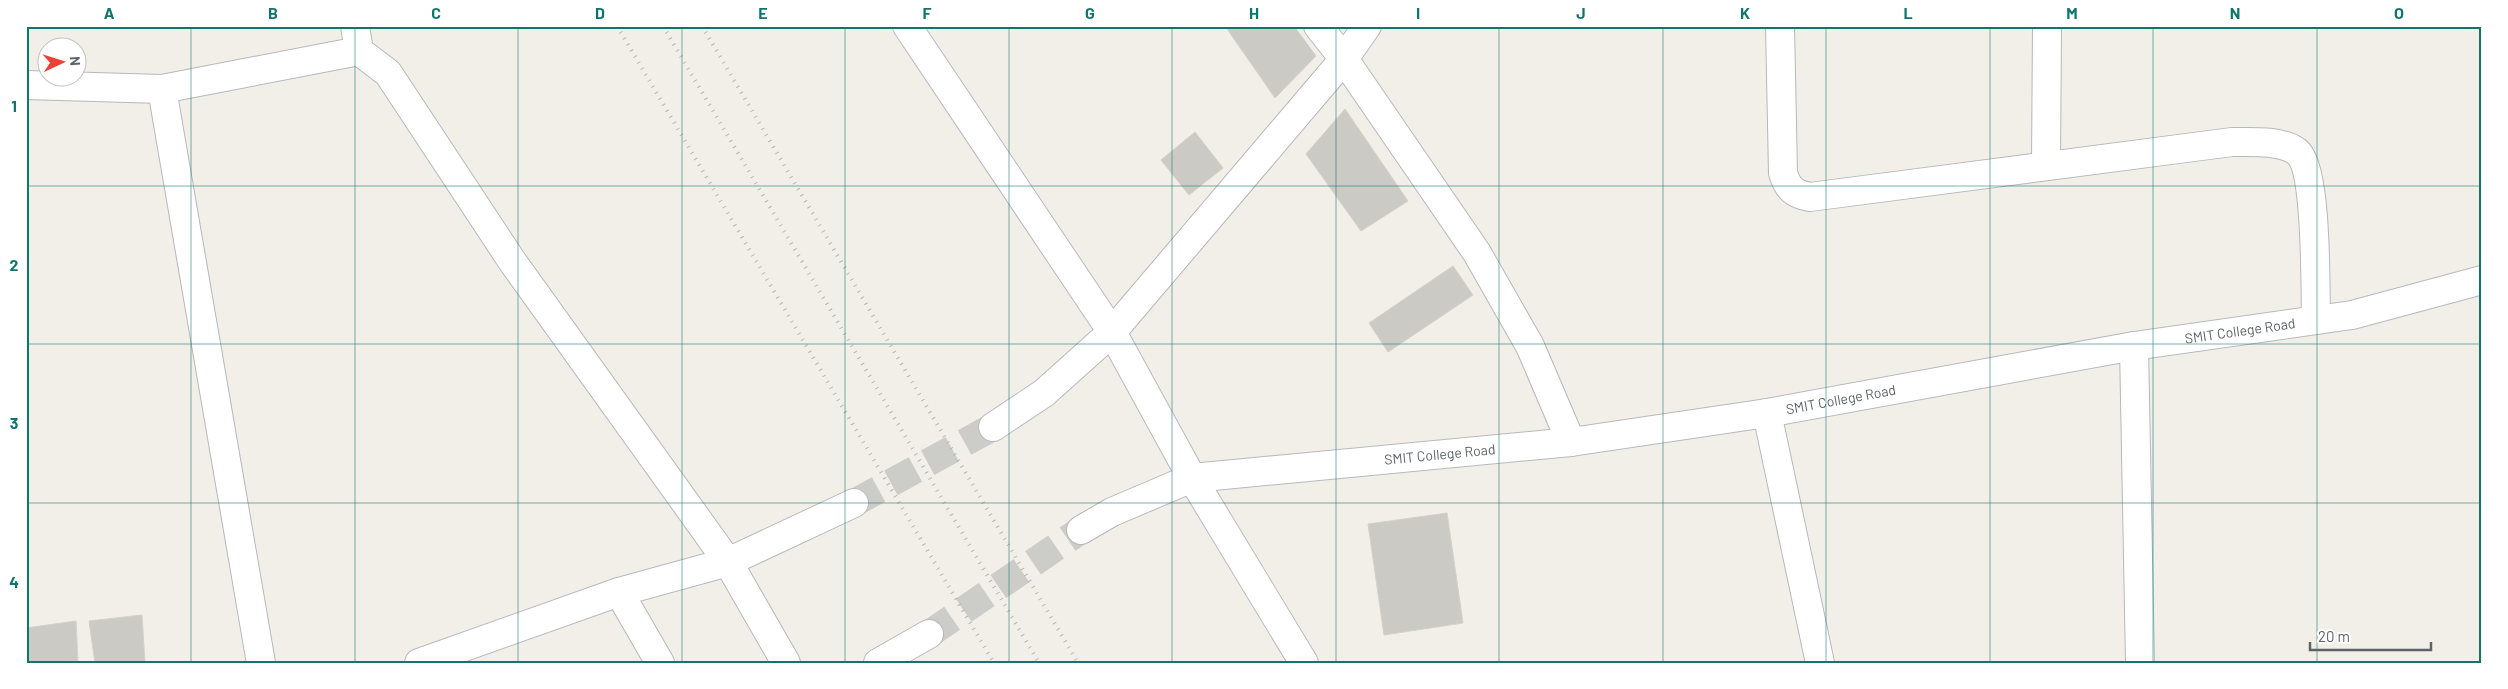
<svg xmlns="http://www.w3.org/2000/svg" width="2508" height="689" font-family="Barlow,sans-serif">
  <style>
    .building { fill: #cccac5; stroke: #d6d1c6 }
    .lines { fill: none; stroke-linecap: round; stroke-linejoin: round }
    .tertiary-tunnel { stroke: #ccccc8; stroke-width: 28; stroke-dasharray: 28 14; stroke-linecap: butt }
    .secondary-tunnel { stroke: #ccccc8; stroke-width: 28; stroke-dasharray: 28 14; stroke-linecap: butt }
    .minor-casing { stroke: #b5b8bc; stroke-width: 30 }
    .tertiary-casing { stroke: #b5b8bc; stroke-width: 30 }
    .secondary-casing { stroke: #b6babf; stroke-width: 30 }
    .minor { stroke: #fff; stroke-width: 28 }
    .tertiary { stroke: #fff; stroke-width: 28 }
    .secondary { stroke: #fff; stroke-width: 28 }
    .rail { stroke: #b6b7b8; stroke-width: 4; stroke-dasharray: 1 6; stroke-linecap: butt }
    .grid { fill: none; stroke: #0f766e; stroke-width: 1; stroke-opacity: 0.55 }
    .labels { text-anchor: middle; stroke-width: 4.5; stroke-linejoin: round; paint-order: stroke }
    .street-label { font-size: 14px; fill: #5f6368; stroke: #fff }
    .neatline { fill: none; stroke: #0f766e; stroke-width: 2 }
    .grid-label { font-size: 16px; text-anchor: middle; font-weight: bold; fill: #0f766e }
  </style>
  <rect width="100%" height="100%" fill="#f1efe8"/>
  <g class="building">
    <polygon points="1225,26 1294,26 1316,56 1275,98"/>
    <polygon points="1345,109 1408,201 1361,231 1306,154"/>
    <polygon points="1195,132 1223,168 1189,195 1161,160"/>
    <polygon points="1453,266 1473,295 1388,352 1369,323"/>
    <polygon points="1447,513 1463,623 1384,635 1368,524"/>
    <polygon points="142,615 145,663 95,663 89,621"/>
    <polygon points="76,621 78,663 26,663 26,628"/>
  </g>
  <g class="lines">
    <polyline class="tertiary-tunnel" points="929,634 1081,530"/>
    <polyline class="secondary-tunnel" points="854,503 993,427"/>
    <g class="minor-casing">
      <g id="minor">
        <polyline points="355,26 359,51 388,73 512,261 728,562"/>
        <polyline points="1318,26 1344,59 1477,253 1530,346 1571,442"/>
        <path d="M1780 26 1783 173C1788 189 1794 194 1810 197L2232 142C2250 142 2280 140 2296 151 2318 167 2315 290 2316 320"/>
        <polyline points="26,85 162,89 359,51"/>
        <polyline points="162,89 261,663"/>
        <polyline points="2046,164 2047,26"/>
        <polyline points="1112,332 1344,59 1367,26"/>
        <polyline points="2134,346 2140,663"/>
        <polyline points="1767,413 1820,663"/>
        <polyline points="619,592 660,663"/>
      </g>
    </g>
    <g class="tertiary-casing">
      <g id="tertiary">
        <polyline points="1081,530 1112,512 1192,478"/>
        <polyline points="728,562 786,663"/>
        <polyline points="878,663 929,634"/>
      </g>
    </g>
    <g class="secondary-casing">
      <g id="secondary">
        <polyline points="907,26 1112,332 1192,478 1304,663"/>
        <polyline points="993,427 1044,393 1112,332"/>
        <path id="s1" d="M1192 478 1571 442 1767 413 2134 346 2352 315 2482 280"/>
        <polyline points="419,663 619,592 728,562 854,503"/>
      </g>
    </g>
    <use href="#minor" class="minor"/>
    <use href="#tertiary" class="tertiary"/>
    <use href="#secondary" class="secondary"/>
    <g class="rail">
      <polyline points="617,26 994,663"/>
      <polyline points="663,26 1039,663"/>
      <polyline points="702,26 1078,663"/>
    </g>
  </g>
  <path class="grid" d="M191 26V663M355 26V663M518 26V663M682 26V663M845 26V663M1009 26V663M1172 26V663M1336 26V663M1499 26V663M1663 26V663M1826 26V663M1990 26V663M2153 26V663M2317 26V663M26 186H2482M26 344H2482M26 503H2482"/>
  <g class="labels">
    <g class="street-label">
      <text dy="5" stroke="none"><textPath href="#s1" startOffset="1059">SMIT College Road</textPath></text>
      <text dy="5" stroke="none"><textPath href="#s1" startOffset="654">SMIT College Road</textPath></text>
      <text dy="5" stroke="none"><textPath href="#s1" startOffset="249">SMIT College Road</textPath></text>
    </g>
  </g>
  <rect width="2508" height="689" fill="none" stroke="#ffffff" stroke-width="55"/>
  <g transform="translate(62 62) rotate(86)"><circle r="24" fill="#ffffff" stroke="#bfc1c3"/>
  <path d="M0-4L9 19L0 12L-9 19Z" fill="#ea4335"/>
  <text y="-8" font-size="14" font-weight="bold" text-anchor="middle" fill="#5f6368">N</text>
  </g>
  <path d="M2310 642v8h121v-8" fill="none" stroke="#5f6368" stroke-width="2.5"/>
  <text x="2318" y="642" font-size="15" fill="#5f6368" stroke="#ffffff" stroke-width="4" paint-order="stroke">20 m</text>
  <rect x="28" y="28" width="2452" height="634" class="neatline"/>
  <g class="grid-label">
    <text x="109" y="19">A</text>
    <text x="273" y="19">B</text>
    <text x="436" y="19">C</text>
    <text x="600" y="19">D</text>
    <text x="763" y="19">E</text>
    <text x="927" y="19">F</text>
    <text x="1090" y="19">G</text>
    <text x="1254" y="19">H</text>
    <text x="1418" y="19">I</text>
    <text x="1581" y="19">J</text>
    <text x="1745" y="19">K</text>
    <text x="1908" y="19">L</text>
    <text x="2072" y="19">M</text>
    <text x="2235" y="19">N</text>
    <text x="2399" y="19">O</text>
    <text x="14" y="112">1</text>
    <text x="14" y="271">2</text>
    <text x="14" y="429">3</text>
    <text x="14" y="588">4</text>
  </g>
</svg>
